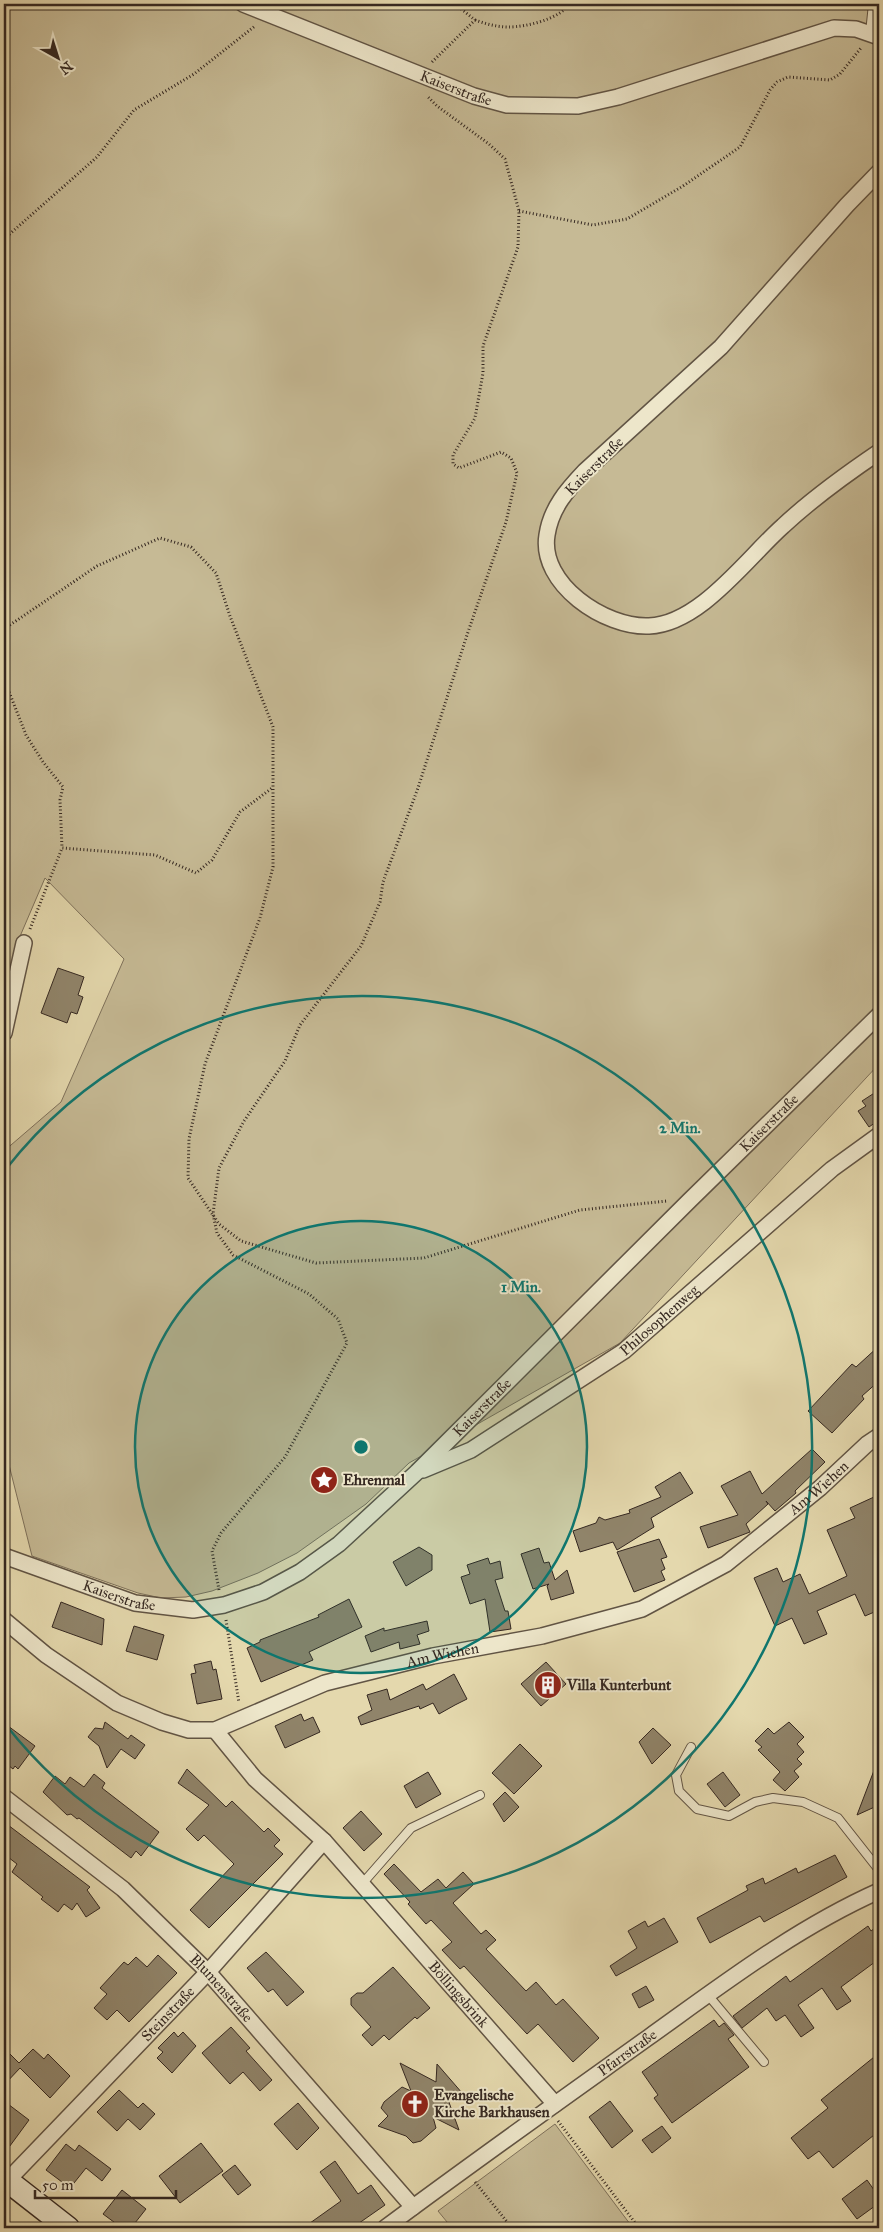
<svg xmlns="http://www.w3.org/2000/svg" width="883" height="2232" font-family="'IM FELL Great Primer',serif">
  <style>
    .green { fill: #c6ba95; stroke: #7e715b }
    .building { fill: #90846a; stroke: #352821 }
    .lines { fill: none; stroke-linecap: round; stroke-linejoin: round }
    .service-casing { stroke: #615444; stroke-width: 10 }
    .minor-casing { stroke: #615444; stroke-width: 18 }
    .secondary-casing { stroke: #352821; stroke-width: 25 }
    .path { stroke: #352821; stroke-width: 3; stroke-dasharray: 1 2.5; stroke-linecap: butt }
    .service { stroke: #ede6ca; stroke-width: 8 }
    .minor { stroke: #ede6ca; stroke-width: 15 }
    .secondary { stroke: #ede6ca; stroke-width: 22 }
    .ring { fill: none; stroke: #0f766e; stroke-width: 2.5 }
    .labels { text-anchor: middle; stroke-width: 4; stroke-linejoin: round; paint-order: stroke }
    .street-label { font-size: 15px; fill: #352821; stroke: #ede6ca }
    .poi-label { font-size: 15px; font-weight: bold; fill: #352821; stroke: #ede6ca; text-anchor: start }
    .centre { fill: #0f766e; stroke: #ede6ca; stroke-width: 2.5 }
    .ring-label { font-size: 15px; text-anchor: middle; font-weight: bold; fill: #0f766e; stroke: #ede6ca; stroke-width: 4; stroke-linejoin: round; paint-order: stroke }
  </style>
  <rect width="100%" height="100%" fill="#e4d8ad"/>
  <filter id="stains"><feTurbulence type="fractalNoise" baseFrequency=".004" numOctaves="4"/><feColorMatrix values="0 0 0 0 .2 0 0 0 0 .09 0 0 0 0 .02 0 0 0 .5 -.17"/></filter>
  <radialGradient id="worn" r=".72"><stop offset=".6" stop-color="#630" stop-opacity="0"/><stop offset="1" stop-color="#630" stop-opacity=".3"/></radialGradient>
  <g class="green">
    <polygon points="4,4 879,4 879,1064 620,1343 409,1463 366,1504 297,1553 258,1573 212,1591 186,1597 161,1598 138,1593 32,1556 6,1453 4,1452 4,1151 61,1102 124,959 45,878 18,941 4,1004"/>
    <polygon points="555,2124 633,2228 452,2228 438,2211"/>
  </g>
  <g class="building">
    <polygon points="58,968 84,977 78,995 83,997 77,1014 71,1012 67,1023 41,1013"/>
    <polygon points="879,1090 879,1126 876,1122 869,1127 858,1111 866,1106 862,1101"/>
    <polygon points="879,1346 879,1381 862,1396 864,1399 832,1433 808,1411 852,1364 856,1367"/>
    <polygon points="812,1449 825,1462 795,1491 796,1493 775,1511 766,1501 768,1504 746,1524 750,1532 708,1548 700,1527 738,1515 721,1486 750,1471 762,1494"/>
    <polygon points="680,1472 693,1493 651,1518 654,1527 617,1550 613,1542 580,1552 573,1531 596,1523 599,1517 605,1520 630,1513 629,1510 661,1497 655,1487"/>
    <polygon points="874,1497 879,1510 879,1610 865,1616 855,1594 817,1611 827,1634 804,1644 792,1618 775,1626 754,1578 777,1568 783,1582 800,1574 809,1594 847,1576 827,1530 855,1518 850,1508"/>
    <polygon points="659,1539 667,1557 661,1559 665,1569 661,1571 665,1580 634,1592 617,1552"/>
    <polygon points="419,1547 432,1555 432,1570 406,1586 393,1562"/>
    <polygon points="539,1548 544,1563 549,1562 555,1580 567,1570 574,1593 551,1600 547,1586 549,1584 533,1589 521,1554"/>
    <polygon points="488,1558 490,1564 500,1561 503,1578 495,1580 505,1611 508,1611 511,1629 490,1632 485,1599 470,1604 461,1577 470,1574 467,1565"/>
    <polygon points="349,1599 362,1627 309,1652 313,1660 261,1682 247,1648 260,1642 260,1640 319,1617 318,1615"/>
    <polygon points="61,1602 104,1619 102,1645 52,1627"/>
    <polygon points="427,1621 429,1631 417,1635 420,1644 400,1649 399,1642 371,1652 365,1636 384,1628 384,1631"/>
    <polygon points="134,1626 164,1635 157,1660 126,1651"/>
    <polygon points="211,1661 213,1670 216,1669 222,1699 197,1704 191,1674 196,1673 194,1665"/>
    <polygon points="546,1662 566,1684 541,1706 521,1684"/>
    <polygon points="454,1674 467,1699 455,1705 439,1714 433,1703 420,1709 419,1706 361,1725 358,1717 372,1710 367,1695 387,1689 390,1700 423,1684 426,1690"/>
    <polygon points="301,1714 304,1721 313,1717 320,1732 285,1748 275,1726"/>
    <polygon points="105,1722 128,1739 131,1735 145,1745 135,1759 121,1749 107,1768 99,1746 88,1737 95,1728 103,1729"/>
    <polygon points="789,1722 804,1737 797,1744 804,1752 797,1759 802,1764 794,1771 799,1777 785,1791 773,1780 780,1772 758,1750 762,1747 755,1741 768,1728 774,1734"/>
    <polygon points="4,1723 35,1746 18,1769 15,1766 13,1769 4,1762 4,1744 6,1741"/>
    <polygon points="653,1728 671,1745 652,1764 639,1742"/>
    <polygon points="520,1744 542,1766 514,1794 492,1773"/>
    <polygon points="878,1760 879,1805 857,1815"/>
    <polygon points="187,1769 226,1807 232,1801 264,1832 268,1828 280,1840 274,1846 283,1854 209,1928 190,1910 234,1864 204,1835 198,1841 186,1829 209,1805 178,1783"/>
    <polygon points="428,1772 441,1794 416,1808 404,1786"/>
    <polygon points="723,1772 740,1795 725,1807 707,1784"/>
    <polygon points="94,1774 105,1783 102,1788 159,1832 141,1856 136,1851 131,1858 79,1818 77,1819 71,1814 67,1815 43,1792 55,1776 65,1784 70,1777 84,1787"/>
    <polygon points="505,1792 519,1807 504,1822 493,1804"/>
    <polygon points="361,1811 382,1834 364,1851 343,1828"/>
    <polygon points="4,1822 90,1887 87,1890 100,1908 86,1917 77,1903 72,1910 64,1904 58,1912 41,1899 43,1897 12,1872 17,1864 4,1854"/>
    <polygon points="835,1855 847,1877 764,1922 760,1916 710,1943 697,1918 748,1890 746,1886 763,1878 765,1884 796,1868 798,1873"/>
    <polygon points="394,1864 421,1892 438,1879 446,1888 463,1872 474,1884 453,1903 481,1934 486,1930 496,1940 486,1949 526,1991 536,1982 556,2005 563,1999 599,2038 573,2062 538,2024 527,2034 464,1966 460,1969 442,1950 452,1942 431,1920 426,1924 408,1904 410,1902 384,1874"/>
    <polygon points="664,1918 678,1942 616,1976 610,1966 637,1948 628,1931 645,1921 648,1927"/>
    <polygon points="879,1925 879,1959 841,1987 851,2001 837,2010 822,1988 798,2005 814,2028 801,2037 785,2015 776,2021 767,2008 742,2028 733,2016 786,1976 790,1982 868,1926 871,1931"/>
    <polygon points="266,1952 304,1992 287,2006 273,1989 268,1992 247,1968"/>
    <polygon points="158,1955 177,1973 129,2022 117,2010 107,2020 94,2008 107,1994 100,1988 124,1962 128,1965 136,1957 147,1967"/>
    <polygon points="393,1967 430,2008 417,2019 415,2017 389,2040 384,2035 372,2046 362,2035 371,2027 351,2005 351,1998 357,1993 363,1993"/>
    <polygon points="646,1986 654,2000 639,2008 632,1994"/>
    <polygon points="714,2020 719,2027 724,2023 734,2035 728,2039 749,2067 672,2123 654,2098 658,2095 642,2072"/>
    <polygon points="231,2027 250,2048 246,2051 272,2080 260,2091 243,2072 230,2084 202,2053"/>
    <polygon points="174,2032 178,2037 183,2032 196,2046 172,2073 157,2058 163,2052 158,2048"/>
    <polygon points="4,2048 19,2063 33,2049 44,2059 48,2054 70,2076 50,2098 20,2068 4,2085"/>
    <polygon points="879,2053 879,2131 833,2168 819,2151 808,2159 791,2138 828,2108 821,2100"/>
    <polygon points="400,2063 436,2082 437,2064 463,2094 446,2094 459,2130 433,2117 436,2128 421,2141 413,2143 406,2136 378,2126 388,2116 381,2108 384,2102 402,2087 411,2091"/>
    <polygon points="119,2090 138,2108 143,2103 155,2114 140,2130 128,2119 117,2131 97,2112"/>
    <polygon points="4,2101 29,2120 4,2154"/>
    <polygon points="610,2101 633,2131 612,2148 589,2117"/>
    <polygon points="298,2103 319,2128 297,2150 274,2124"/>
    <polygon points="662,2126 671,2138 652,2153 642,2140"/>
    <polygon points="201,2143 223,2171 180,2203 159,2176"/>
    <polygon points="66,2144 75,2151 79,2145 111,2169 102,2181 86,2168 70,2188 46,2170"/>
    <polygon points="335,2161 358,2194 371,2185 385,2205 352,2228 303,2228 341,2201 320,2172"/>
    <polygon points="235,2165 251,2185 238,2195 222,2175"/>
    <polygon points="867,2180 879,2197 879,2203 857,2219 842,2199"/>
    <polygon points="122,2190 146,2209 131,2228 122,2228 103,2214"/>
  </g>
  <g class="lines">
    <g class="service-casing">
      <g id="service">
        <polyline points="870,33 873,4"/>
        <polyline points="691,1747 676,1775 679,1791 697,1809 729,1816 755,1802 773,1798 803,1802 838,1818 879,1870"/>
        <polyline points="362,1884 411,1828 480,1795"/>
        <polyline points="708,1995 764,2062"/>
      </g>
    </g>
    <g class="minor-casing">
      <g id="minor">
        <path id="s1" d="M243 4 474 96 507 105 578 106 618 97 834 28 856 29 879 37"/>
        <path d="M879 172 847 205 721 347 585 471C567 490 551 508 547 535 539 584 605 628 649 626 700 624 747 558 783 526 813 498 845 475 879 452"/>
        <polyline points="4,1033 24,943"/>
        <path id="s2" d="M423 1470 471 1450 624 1351 832 1169 879 1135"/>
        <path id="s3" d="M4 1556 135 1603 193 1610 224 1605 263 1592 300 1572 339 1544 417 1472 689 1201 879 1015"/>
        <path id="s4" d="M4 1620 46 1655 117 1703 162 1722 189 1730H215L325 1683 433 1656 542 1636 642 1609 726 1564 820 1488 867 1444 879 1436"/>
        <path id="s5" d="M215 1730 255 1779 324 1841 555 2104"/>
        <path id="s6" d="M4 1797 123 1889 208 1972 413 2207"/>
        <path id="s7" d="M7 2181 208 1972 324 1841"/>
        <path id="s8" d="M385 2228C472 2163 561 2100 649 2037 723 1984 796 1928 879 1891"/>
      </g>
    </g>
    <g class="secondary-casing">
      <polyline id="secondary" points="4,2178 68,2228"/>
    </g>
    <g class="path">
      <polyline points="844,4 860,8"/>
      <path d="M475 20C486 24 497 27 509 27 526 27 560 19 569 4"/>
      <polyline points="432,62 475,20 455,4"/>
      <polyline points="519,211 593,225 627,219 683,186 740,147 770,90 777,82 788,77 830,80 840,74 861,48"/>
      <polyline points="4,239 97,157 134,110 194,74 255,26"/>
      <polyline points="4,629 97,566 160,538 191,547 216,573 230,616 273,727 273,867 260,918 205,1064 189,1139 188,1178 219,1224 241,1241 316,1263 424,1258 580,1210 667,1201"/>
      <polyline points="4,679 26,735 43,762 63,787 60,800 62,848"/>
      <polyline points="30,929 62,848 155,855 196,873 212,860 240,812 272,788"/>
      <polyline points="219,1590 212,1551 221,1533 285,1457 347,1343 338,1319 309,1294 233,1255 217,1233 213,1214 219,1168 244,1121 285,1061 300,1025 361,946 380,902 383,882 418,788 467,635 506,522 517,473 511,458 501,452 459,468 453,464 453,455 475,418 483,373 483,346 518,247 519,211 505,159 489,144 437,106 427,96"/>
      <polyline points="226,1620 239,1703"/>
      <polyline points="558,2121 639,2228"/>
      <polyline points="475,2182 512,2228"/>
    </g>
    <use href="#service" class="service"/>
    <use href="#minor" class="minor"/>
    <use href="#secondary" class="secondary"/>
  </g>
  <circle cx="361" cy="1447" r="226" fill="#0f766e" fill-opacity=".12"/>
  <g class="ring">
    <circle cx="361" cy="1447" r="226"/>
    <path d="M6 1169A451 451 0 1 1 6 1725"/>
  </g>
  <defs>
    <g id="sight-disc" transform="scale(1.4375)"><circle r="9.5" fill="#8f2418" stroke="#ede6ca"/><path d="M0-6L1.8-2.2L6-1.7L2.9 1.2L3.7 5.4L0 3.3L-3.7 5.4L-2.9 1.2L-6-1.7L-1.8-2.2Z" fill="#fff"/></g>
    <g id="building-disc" transform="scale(1.4375)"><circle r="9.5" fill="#8f2418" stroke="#ede6ca"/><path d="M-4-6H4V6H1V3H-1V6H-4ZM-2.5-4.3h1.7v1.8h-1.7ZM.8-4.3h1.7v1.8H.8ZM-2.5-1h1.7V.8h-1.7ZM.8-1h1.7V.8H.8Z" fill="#fff"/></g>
    <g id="church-disc" transform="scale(1.4375)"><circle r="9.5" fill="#8f2418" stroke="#ede6ca"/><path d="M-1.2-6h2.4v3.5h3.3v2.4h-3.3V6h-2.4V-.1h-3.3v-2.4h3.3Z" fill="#fff"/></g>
  </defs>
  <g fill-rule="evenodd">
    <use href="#sight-disc" x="324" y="1480"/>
    <use href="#building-disc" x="548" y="1685"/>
    <use href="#church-disc" x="415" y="2104"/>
  </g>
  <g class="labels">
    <g class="street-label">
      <text dy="5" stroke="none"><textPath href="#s1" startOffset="229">Kaiserstraße</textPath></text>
      <text transform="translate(594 466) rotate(-45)" y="5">Kaiserstraße</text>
      <text dy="5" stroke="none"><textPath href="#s3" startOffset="962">Kaiserstraße</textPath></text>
      <text dy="5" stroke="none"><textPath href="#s2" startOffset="281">Philosophenweg</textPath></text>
      <text dy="5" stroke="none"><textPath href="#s3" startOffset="558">Kaiserstraße</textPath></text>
      <text dy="5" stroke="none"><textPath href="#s4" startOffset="904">Am Wiehen</textPath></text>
      <text dy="5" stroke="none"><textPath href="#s3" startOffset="122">Kaiserstraße</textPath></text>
      <text dy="5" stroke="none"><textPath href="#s4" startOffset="484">Am Wiehen</textPath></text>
      <text dy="5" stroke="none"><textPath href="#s6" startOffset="290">Blumenstraße</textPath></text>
      <text dy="5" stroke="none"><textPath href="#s5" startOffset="360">Böllingsbrink</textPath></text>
      <text dy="5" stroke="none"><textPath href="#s7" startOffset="232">Steinstraße</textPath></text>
      <text dy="5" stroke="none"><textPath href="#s8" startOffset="299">Pfarrstraße</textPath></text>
    </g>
    <g class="poi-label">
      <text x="343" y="1485">Ehrenmal</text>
      <text x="567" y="1690">Villa Kunterbunt</text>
      <text x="434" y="2100">Evangelische<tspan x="434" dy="17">Kirche Barkhausen</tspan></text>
    </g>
  </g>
  <circle cx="361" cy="1447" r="8" class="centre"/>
  <g class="ring-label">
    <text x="680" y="1133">2 Min.</text>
    <text x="521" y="1292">1 Min.</text>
  </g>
  <rect width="883" height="2232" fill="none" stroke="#e4d8ad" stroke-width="20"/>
  <rect x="5" y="5" width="873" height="2222" fill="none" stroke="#352821" stroke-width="2.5"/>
  <rect x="10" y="10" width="863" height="2212" fill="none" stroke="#352821"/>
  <g transform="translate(58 58) rotate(141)" stroke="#ede6ca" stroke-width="4" paint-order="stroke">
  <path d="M0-4L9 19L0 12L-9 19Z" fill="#352821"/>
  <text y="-8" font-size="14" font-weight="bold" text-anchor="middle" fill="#352821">N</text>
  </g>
  <path d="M35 2190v8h141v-8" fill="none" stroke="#352821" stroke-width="2.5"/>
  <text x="42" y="2190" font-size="15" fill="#352821" stroke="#ede6ca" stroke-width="4" paint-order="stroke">50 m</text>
  <rect width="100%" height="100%" filter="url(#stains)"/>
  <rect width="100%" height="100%" fill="url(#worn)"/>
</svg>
